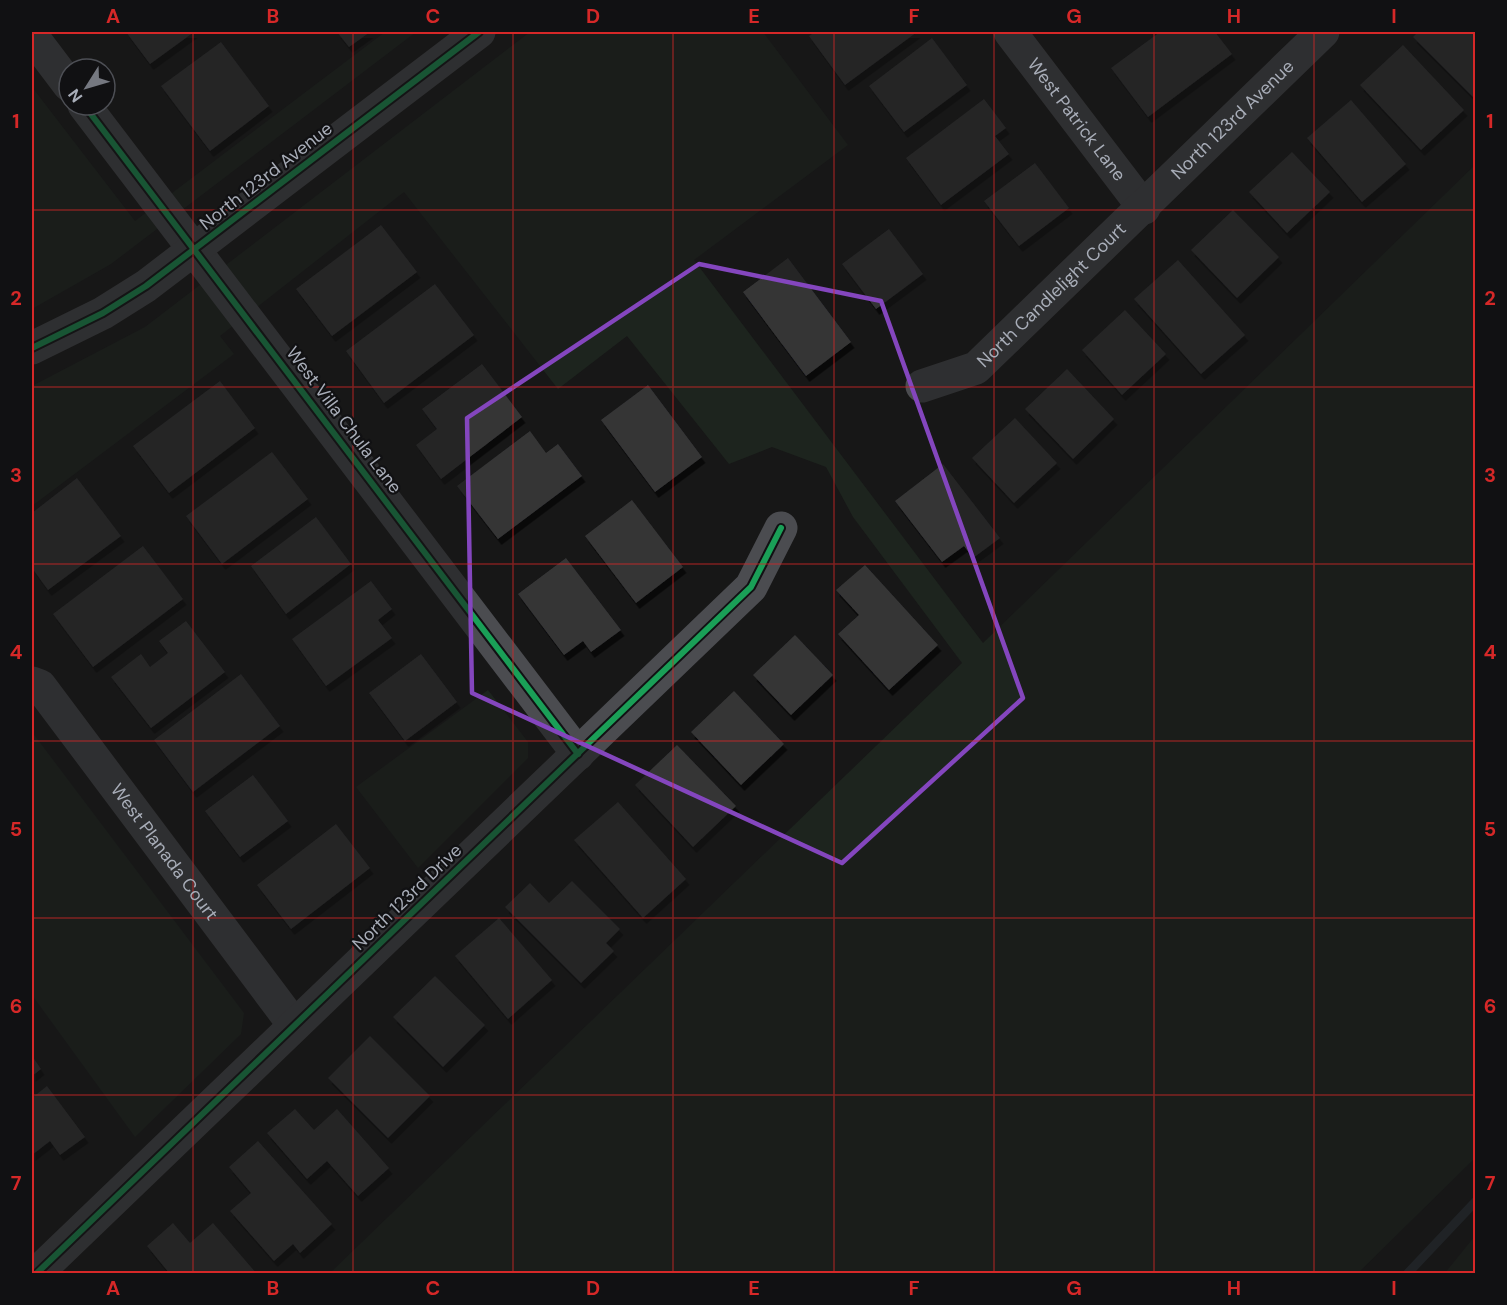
<svg xmlns="http://www.w3.org/2000/svg" width="1507" height="1305" font-family="'DM Sans',sans-serif">
  <style>
    .green { fill: #1d241e }
    .lines { fill: none; stroke-linecap: round; stroke-linejoin: round }
    .stream { stroke: #2a3239; stroke-width: 9 }
    .building { fill: #353536; filter: url(#shadow) }
    .minor { stroke: #4b4c50; stroke-width: 33 }
    .cycleway-casing { stroke: #111113; stroke-width: 10 }
    .cycleway { stroke: #1a9f57; stroke-width: 6 }
    .marked { fill: none; stroke: #8446be; stroke-width: 4.5; stroke-linejoin: round }
    .grid { fill: none; stroke: #d62828; stroke-width: 1.5; stroke-opacity: 0.55 }
    .labels { text-anchor: middle; stroke-width: 4.5; stroke-linejoin: round; paint-order: stroke }
    .street-label { font-size: 18px; fill: #a8adb8; stroke: #111113 }
    .neatline { fill: none; stroke: #d62828; stroke-width: 2 }
    .grid-label { font-size: 20px; text-anchor: middle; font-weight: bold; fill: #d62828 }
  </style>
  <defs>
    <filter id="shadow"><feDropShadow dx="3.5" dy="6" stdDeviation="0" flood-color="#0009"/></filter>
  </defs>
  <rect width="100%" height="100%" fill="#171717"/>
  <g class="green">
    <polygon points="385,32 416,32 111,264 32,309 32,87 135,221"/>
    <polygon points="530,32 763,32 848,145 694,260 983,643 1475,165 1475,1158 1358,1273 330,1273 962,663 853,517 826,467 772,447 729,464 627,336 558,389 404,192 220,336 234,354 32,506 32,386 145,327"/>
    <polygon points="488,690 528,742 528,758 418,868 356,787"/>
    <polygon points="32,732 244,1013 241,1034 135,1137 32,995"/>
    <polygon points="1475,1236 1475,1273 1445,1273"/>
  </g>
  <g class="lines">
    <polyline class="stream" points="1407,1274 1476,1201"/>
  </g>
  <g class="building">
    <polygon points="126,32 194,32 150,64"/>
    <polygon points="337,32 370,32 349,47"/>
    <polygon points="815,32 917,32 845,85 809,36"/>
    <polygon points="1160,32 1215,32 1232,54 1148,117 1111,68"/>
    <polygon points="1418,32 1476,32 1476,95 1473,97 1413,37"/>
    <polygon points="932,38 967,85 904,132 869,86"/>
    <polygon points="221,42 269,106 210,151 161,86"/>
    <polygon points="1403,45 1464,110 1421,150 1360,85"/>
    <polygon points="984,99 1006,128 995,136 1009,154 941,205 906,158"/>
    <polygon points="1351,100 1406,164 1362,202 1307,138"/>
    <polygon points="1292,152 1330,192 1287,233 1249,192"/>
    <polygon points="1035,163 1069,208 1019,246 984,201"/>
    <polygon points="1233,210 1279,257 1237,298 1191,250"/>
    <polygon points="381,225 417,272 332,336 296,289"/>
    <polygon points="889,229 923,274 876,309 842,264"/>
    <polygon points="788,258 851,342 806,376 743,292"/>
    <polygon points="1178,260 1245,335 1201,374 1134,299"/>
    <polygon points="435,284 474,335 384,403 346,351"/>
    <polygon points="1125,310 1166,354 1122,395 1082,350"/>
    <polygon points="482,364 522,417 441,479 416,445 437,429 422,409"/>
    <polygon points="1067,369 1114,419 1073,459 1025,409"/>
    <polygon points="220,381 255,428 169,493 133,446"/>
    <polygon points="648,385 702,457 655,492 601,420"/>
    <polygon points="1015,418 1057,463 1014,503 972,458"/>
    <polygon points="530,431 546,453 558,444 582,476 498,539 457,486"/>
    <polygon points="272,452 308,499 222,564 186,516"/>
    <polygon points="943,464 1000,538 973,558 964,546 942,562 895,501"/>
    <polygon points="77,478 121,536 48,590 32,568 32,513"/>
    <polygon points="632,500 683,567 636,603 585,536"/>
    <polygon points="316,517 351,564 286,614 251,566"/>
    <polygon points="143,546 183,599 93,667 53,614"/>
    <polygon points="566,558 621,630 591,652 583,641 564,655 518,594"/>
    <polygon points="865,565 938,645 889,690 838,634 859,615 836,590"/>
    <polygon points="371,581 392,609 378,620 392,638 326,686 292,639"/>
    <polygon points="186,621 225,672 151,728 111,677 141,654 150,667 168,653 159,641"/>
    <polygon points="795,635 833,675 791,715 753,675"/>
    <polygon points="421,654 457,702 405,741 369,693"/>
    <polygon points="241,674 280,726 193,792 154,740"/>
    <polygon points="734,691 784,744 741,785 691,732"/>
    <polygon points="677,745 736,806 693,847 635,785"/>
    <polygon points="253,775 288,821 240,857 205,811"/>
    <polygon points="618,802 686,879 643,918 574,840"/>
    <polygon points="336,824 370,868 291,929 257,885"/>
    <polygon points="572,881 620,929 606,943 614,951 581,983 505,907 530,883 549,903"/>
    <polygon points="499,918 552,980 508,1019 455,956"/>
    <polygon points="435,976 485,1025 443,1067 393,1017"/>
    <polygon points="370,1036 430,1096 388,1138 328,1078"/>
    <polygon points="32,1056 41,1069 32,1076"/>
    <polygon points="47,1086 85,1137 60,1155 50,1141 32,1155 32,1098"/>
    <polygon points="295,1109 314,1130 337,1109 389,1168 358,1196 327,1161 307,1179 267,1133"/>
    <polygon points="258,1141 332,1224 300,1253 293,1244 274,1261 230,1211 251,1193 229,1167"/>
    <polygon points="173,1223 190,1243 213,1223 257,1274 170,1274 147,1246"/>
  </g>
  <g class="lines">
    <g class="minor">
      <path id="s1" d="M1010 32 1144 208"/>
      <polyline points="32,36 69,85"/>
      <polyline points="84,105 578,754"/>
      <polyline points="32,348 103,313 146,286 479,32"/>
      <path id="s2" d="M922 386 976 368 1323 32"/>
      <path id="s3" d="M32 683 40 686 294 1025"/>
      <polyline points="36,1274 751,587 781,528"/>
    </g>
    <g class="cycleway-casing">
      <g id="cycleway">
        <polyline points="84,105 578,754"/>
        <polyline points="32,348 103,313 146,286 479,32"/>
        <polyline points="36,1274 751,587 781,528"/>
      </g>
    </g>
    <use href="#cycleway" class="cycleway"/>
  </g>
  <path d="M0 0H1507V1305H0ZM699 264 881 301 1023 698 842 863 472 693 467 418Z" fill="#171717" fill-opacity=".55" fill-rule="evenodd"/>
  <path class="marked" d="M699 264 881 301 1023 698 842 863 472 693 467 418Z"/>
  <path class="grid" d="M193 32V1274M353 32V1274M513 32V1274M673 32V1274M834 32V1274M994 32V1274M1154 32V1274M1314 32V1274M32 210H1476M32 387H1476M32 564H1476M32 741H1476M32 918H1476M32 1095H1476"/>
  <g class="labels">
    <g class="street-label">
      <text dy="6" stroke="none"><textPath href="#s1" startOffset="110">West Patrick Lane</textPath></text>
      <text dy="6" stroke="none"><textPath href="#s2" startOffset="414">North 123rd Avenue</textPath></text>
      <text transform="translate(266 176) rotate(-38)" y="6">North 123rd Avenue</text>
      <text dy="6" stroke="none"><textPath href="#s2" startOffset="162">North Candlelight Court</textPath></text>
      <text transform="translate(344 420) rotate(53)" y="6">West Villa Chula Lane</text>
      <text dy="6" stroke="none"><textPath href="#s3" startOffset="216">West Planada Court</textPath></text>
      <text transform="translate(407 897) rotate(-44)" y="6">North 123rd Drive</text>
    </g>
  </g>
  <rect width="1507" height="1305" fill="none" stroke="#111113" stroke-width="66"/>
  <g transform="translate(87 87) rotate(233)"><circle r="28" fill="#111113" stroke="#4d4f55" stroke-width="1.5"/>
  <path d="M0-4.5L10 22L0 15L-10 22Z" fill="#757880"/>
  <text y="-9" font-size="16" font-weight="bold" text-anchor="middle" fill="#a8adb8">N</text>
  </g>
  <rect x="33" y="33" width="1441" height="1239" class="neatline"/>
  <g class="grid-label">
    <text x="113" y="23">A</text>
    <text x="273" y="23">B</text>
    <text x="433" y="23">C</text>
    <text x="593" y="23">D</text>
    <text x="754" y="23">E</text>
    <text x="914" y="23">F</text>
    <text x="1074" y="23">G</text>
    <text x="1234" y="23">H</text>
    <text x="1394" y="23">I</text>
    <text x="16" y="128">1</text>
    <text x="1490" y="128">1</text>
    <text x="16" y="305">2</text>
    <text x="1490" y="305">2</text>
    <text x="16" y="482">3</text>
    <text x="1490" y="482">3</text>
    <text x="16" y="659">4</text>
    <text x="1490" y="659">4</text>
    <text x="16" y="836">5</text>
    <text x="1490" y="836">5</text>
    <text x="16" y="1013">6</text>
    <text x="1490" y="1013">6</text>
    <text x="16" y="1190">7</text>
    <text x="1490" y="1190">7</text>
    <text x="113" y="1295">A</text>
    <text x="273" y="1295">B</text>
    <text x="433" y="1295">C</text>
    <text x="593" y="1295">D</text>
    <text x="754" y="1295">E</text>
    <text x="914" y="1295">F</text>
    <text x="1074" y="1295">G</text>
    <text x="1234" y="1295">H</text>
    <text x="1394" y="1295">I</text>
  </g>
</svg>
